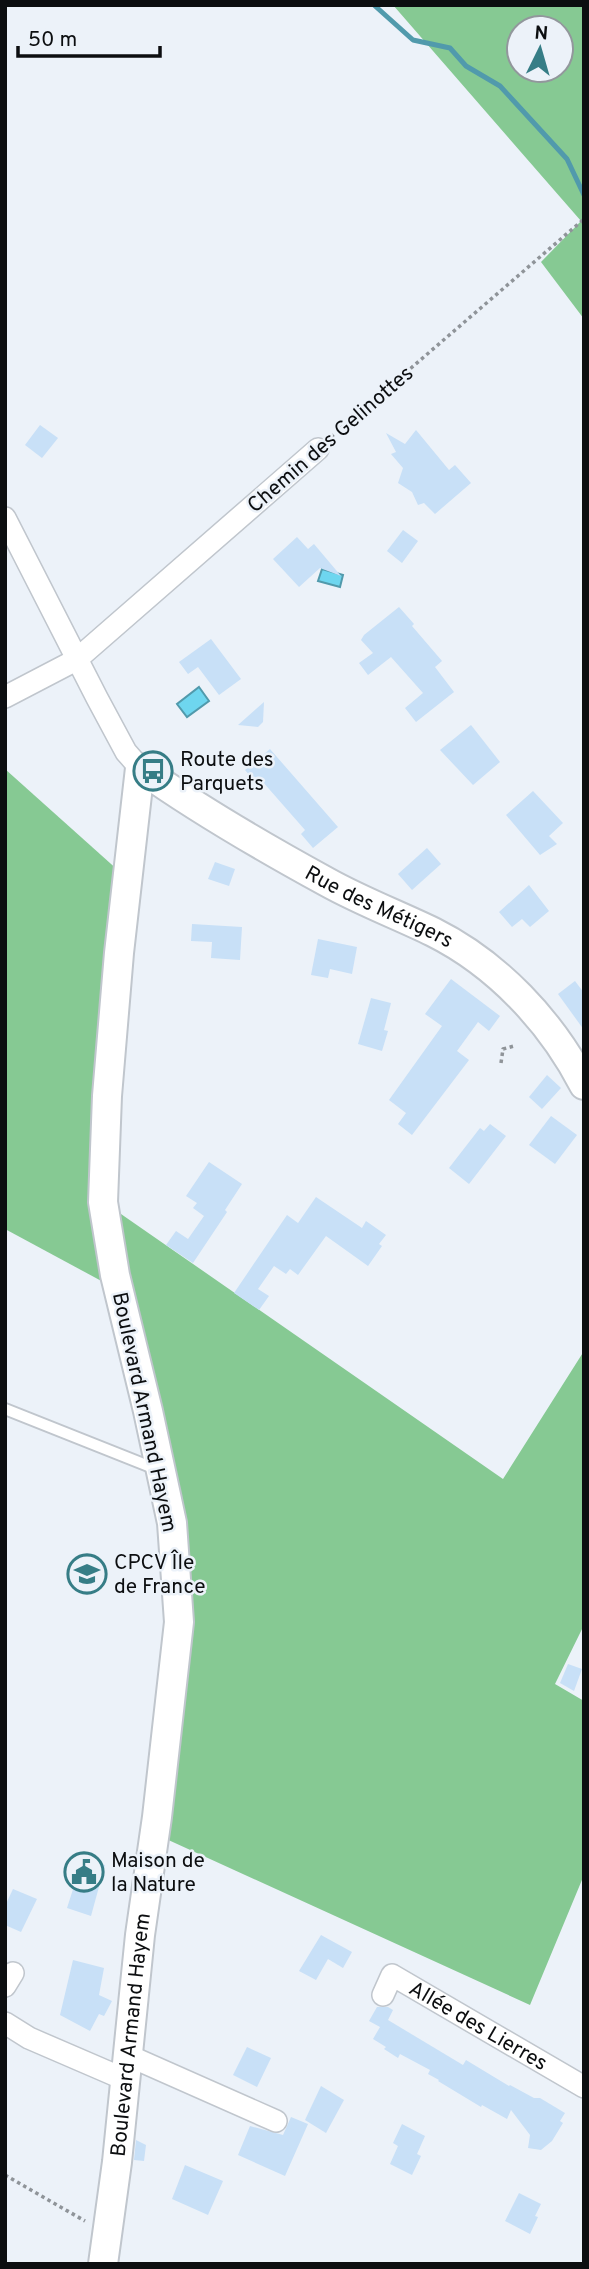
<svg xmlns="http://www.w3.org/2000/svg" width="589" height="2269" font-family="Overpass,sans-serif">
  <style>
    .forest { fill: #86c993; fill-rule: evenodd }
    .water { fill: #6ed6ef; stroke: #519aac; stroke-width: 2 }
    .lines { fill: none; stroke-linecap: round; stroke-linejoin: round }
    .stream { stroke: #519aac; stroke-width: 5 }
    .building { fill: #c8e0f7 }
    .service-casing { stroke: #c0c6cd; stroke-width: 14 }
    .minor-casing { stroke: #c0c6cd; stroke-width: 24 }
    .secondary-casing { stroke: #c0c6cd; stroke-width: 32 }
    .path { stroke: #8f9499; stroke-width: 3.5; stroke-dasharray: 3.5 3.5; stroke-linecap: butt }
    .service { stroke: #fff; stroke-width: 10 }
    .minor { stroke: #fff; stroke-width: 21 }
    .secondary { stroke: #fff; stroke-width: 28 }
    .labels { text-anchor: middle; stroke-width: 5; stroke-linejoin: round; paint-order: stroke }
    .street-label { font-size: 21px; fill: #0c0e10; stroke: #ecf2f9 }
    .poi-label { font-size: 21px; fill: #0c0e10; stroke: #ecf2f9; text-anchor: start }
  </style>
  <rect width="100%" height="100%" fill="#ecf2f9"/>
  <g class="forest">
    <path d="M393 5H584V319L541 262 581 221ZM519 28H561V70H519Z"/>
    <polygon points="5,769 120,872 107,1284 5,1229"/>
    <polygon points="108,1205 503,1479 584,1351 584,1625 555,1684 584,1701 584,1875 530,2005 164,1838 185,1619"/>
  </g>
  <g class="water">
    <polygon points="322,569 343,575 340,587 318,581"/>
    <polygon points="199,687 209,701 187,717 177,704"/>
  </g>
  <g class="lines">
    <polyline class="stream" points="374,5 413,40 450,48 466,66 500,86 567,159 584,195"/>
  </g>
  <g class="building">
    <polygon points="40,425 58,438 42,458 25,445"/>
    <polygon points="416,430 449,470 455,465 471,483 435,514 424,503 418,505 412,492 398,483 403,468 391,454 396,452 386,433 405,444"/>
    <polygon points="403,530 418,541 402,563 387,551"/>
    <polygon points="297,537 308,549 314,544 341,576 320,568 299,587 273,559"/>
    <polygon points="399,607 414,624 412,626 442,661 435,667 454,692 416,722 405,708 423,693 391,657 368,675 359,663 373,653 361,640 364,635"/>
    <polygon points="211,639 241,679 219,695 198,667 188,674 179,662"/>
    <polygon points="264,702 263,722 258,727 238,725"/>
    <polygon points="471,725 500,762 473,785 440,750"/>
    <polygon points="270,749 338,827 313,848 301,834 305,830 262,781 258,785 245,770"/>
    <polygon points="533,791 563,823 549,836 557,844 540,855 506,815"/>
    <polygon points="427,848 441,864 412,890 398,874"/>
    <polygon points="215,862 235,869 229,886 208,879"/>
    <polygon points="529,885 549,911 530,927 522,919 512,927 499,912"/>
    <polygon points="192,924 242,927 240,960 211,958 212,942 191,941"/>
    <polygon points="318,939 357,947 352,974 330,969 328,978 311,975"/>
    <polygon points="451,979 500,1016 489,1031 478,1022 457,1051 469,1060 412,1135 398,1124 406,1113 389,1100 442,1026 425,1014"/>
    <polygon points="575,981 584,993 584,1030 558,994"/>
    <polygon points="371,998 391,1003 384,1030 388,1031 382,1051 358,1044"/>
    <polygon points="547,1075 561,1088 542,1109 529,1097"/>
    <polygon points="551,1116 577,1135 555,1164 529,1145"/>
    <polygon points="490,1124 506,1136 469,1184 449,1168 480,1128 484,1131"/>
    <polygon points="209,1162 242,1184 225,1210 227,1212 193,1263 166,1245 176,1231 188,1239 204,1216 193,1208 197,1203 186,1196"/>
    <polygon points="316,1197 362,1228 366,1221 386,1235 379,1244 382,1246 368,1266 326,1236 298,1275 290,1269 286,1274 274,1266 258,1289 269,1296 259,1310 234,1293 287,1215 298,1223"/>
    <polygon points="568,1664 582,1669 574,1691 560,1683"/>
    <polygon points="77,1858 105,1865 91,1916 67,1908 75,1883 70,1881"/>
    <polygon points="13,1889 37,1899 21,1932 5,1925 5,1906"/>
    <polygon points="321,1935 352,1952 343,1968 328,1959 316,1980 299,1971"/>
    <polygon points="73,1960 104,1968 99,1995 112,2001 104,2016 99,2014 90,2031 60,2015"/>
    <polygon points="377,2007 388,2007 393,2010 388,2020 463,2065 466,2060 509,2086 510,2085 534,2098 540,2098 565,2113 560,2121 563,2123 552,2141 541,2150 528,2148 530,2135 511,2110 507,2119 482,2105 481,2107 438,2081 439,2080 428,2074 430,2070 400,2054 398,2058 384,2049 386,2047 373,2039 380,2027 369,2021"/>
    <polygon points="247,2047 271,2058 257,2087 233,2075"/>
    <polygon points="321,2086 344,2100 326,2133 305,2120"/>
    <polygon points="291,2117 308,2124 285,2176 238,2155 250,2126 283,2135"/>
    <polygon points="402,2124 425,2136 417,2154 421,2156 412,2175 390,2164 398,2146 393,2143"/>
    <polygon points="136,2140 146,2145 144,2161 134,2160"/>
    <polygon points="185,2165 223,2181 208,2215 172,2199"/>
    <polygon points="519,2193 541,2204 535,2216 538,2217 530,2234 505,2221"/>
  </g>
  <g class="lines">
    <g class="service-casing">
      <polyline id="service" points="5,1409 156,1469"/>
    </g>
    <g class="minor-casing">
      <g id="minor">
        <polyline points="5,518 97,698 126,752 140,768"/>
        <polyline points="5,697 76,660 318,449"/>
        <polyline points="5,1986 13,1973"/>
        <path id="s1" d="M383 1995 392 1975 584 2087"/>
        <polyline points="5,2023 29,2038 124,2079"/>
        <polyline points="127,2055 276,2121"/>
      </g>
    </g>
    <g class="secondary-casing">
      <g id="secondary">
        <path id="s2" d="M103 2264 117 2162 140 1935 157 1817 179 1622 172 1523 148 1411 115 1275 103 1202 107 1096 119 953 140 768C199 810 263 847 327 882 361 901 398 915 433 932 497 964 551 1021 584 1085"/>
      </g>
    </g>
    <g class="path">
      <polyline points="331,437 584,219"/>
      <polyline points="501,1063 503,1049 514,1046"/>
      <polyline points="5,2175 85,2221"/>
    </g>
    <use href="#service" class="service"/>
    <use href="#minor" class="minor"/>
    <use href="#secondary" class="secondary"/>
  </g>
  <defs>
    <g id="bus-ring" transform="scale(2.0125)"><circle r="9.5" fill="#ecf2f9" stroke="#367d86" stroke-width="1.5"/><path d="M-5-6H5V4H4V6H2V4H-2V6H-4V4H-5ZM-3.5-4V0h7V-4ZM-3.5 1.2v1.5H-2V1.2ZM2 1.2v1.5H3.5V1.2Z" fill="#367d86"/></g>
    <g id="school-ring" transform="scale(2.0125)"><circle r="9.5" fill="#ecf2f9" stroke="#367d86" stroke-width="1.5"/><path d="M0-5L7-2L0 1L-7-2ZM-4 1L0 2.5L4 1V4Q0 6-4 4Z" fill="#367d86"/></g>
    <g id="civic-ring" transform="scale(2.0125)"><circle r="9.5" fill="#ecf2f9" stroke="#367d86" stroke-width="1.5"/><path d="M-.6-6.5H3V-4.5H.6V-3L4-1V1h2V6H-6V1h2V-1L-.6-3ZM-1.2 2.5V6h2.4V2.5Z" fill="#367d86"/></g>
  </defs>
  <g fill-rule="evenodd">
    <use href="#bus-ring" x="153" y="771"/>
    <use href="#school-ring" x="87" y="1574"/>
    <use href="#civic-ring" x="84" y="1872"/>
  </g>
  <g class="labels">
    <g class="street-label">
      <text transform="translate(330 439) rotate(-41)" y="7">Chemin des Gelinottes</text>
      <text dy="7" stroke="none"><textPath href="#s2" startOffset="1787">Rue des Métigers</textPath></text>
      <text transform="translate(145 1412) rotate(78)" y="7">Boulevard Armand Hayem</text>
      <text dy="7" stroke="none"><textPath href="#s1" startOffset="122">Allée des Lierres</textPath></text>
      <text dy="7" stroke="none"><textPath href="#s2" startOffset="231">Boulevard Armand Hayem</textPath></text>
    </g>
    <g class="poi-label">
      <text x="180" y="766">Route des<tspan x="180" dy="24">Parquets</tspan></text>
      <text x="114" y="1569">CPCV Île<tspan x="114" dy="24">de France</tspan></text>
      <text x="111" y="1867">Maison de<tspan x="111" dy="24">la Nature</tspan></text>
    </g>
  </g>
  <rect width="589" height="2269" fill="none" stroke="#0c0e10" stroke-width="14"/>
  <g transform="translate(540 49) rotate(5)"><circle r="33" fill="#ecf2f9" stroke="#92979c" stroke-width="2"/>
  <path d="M0-5L12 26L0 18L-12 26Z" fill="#367d86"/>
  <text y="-10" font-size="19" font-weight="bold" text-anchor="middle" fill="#0c0e10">N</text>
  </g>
  <path d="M18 46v10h142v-10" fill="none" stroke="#0c0e10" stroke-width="3.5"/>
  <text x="28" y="46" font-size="21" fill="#0c0e10" stroke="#ecf2f9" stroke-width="5" paint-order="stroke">50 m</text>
</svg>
